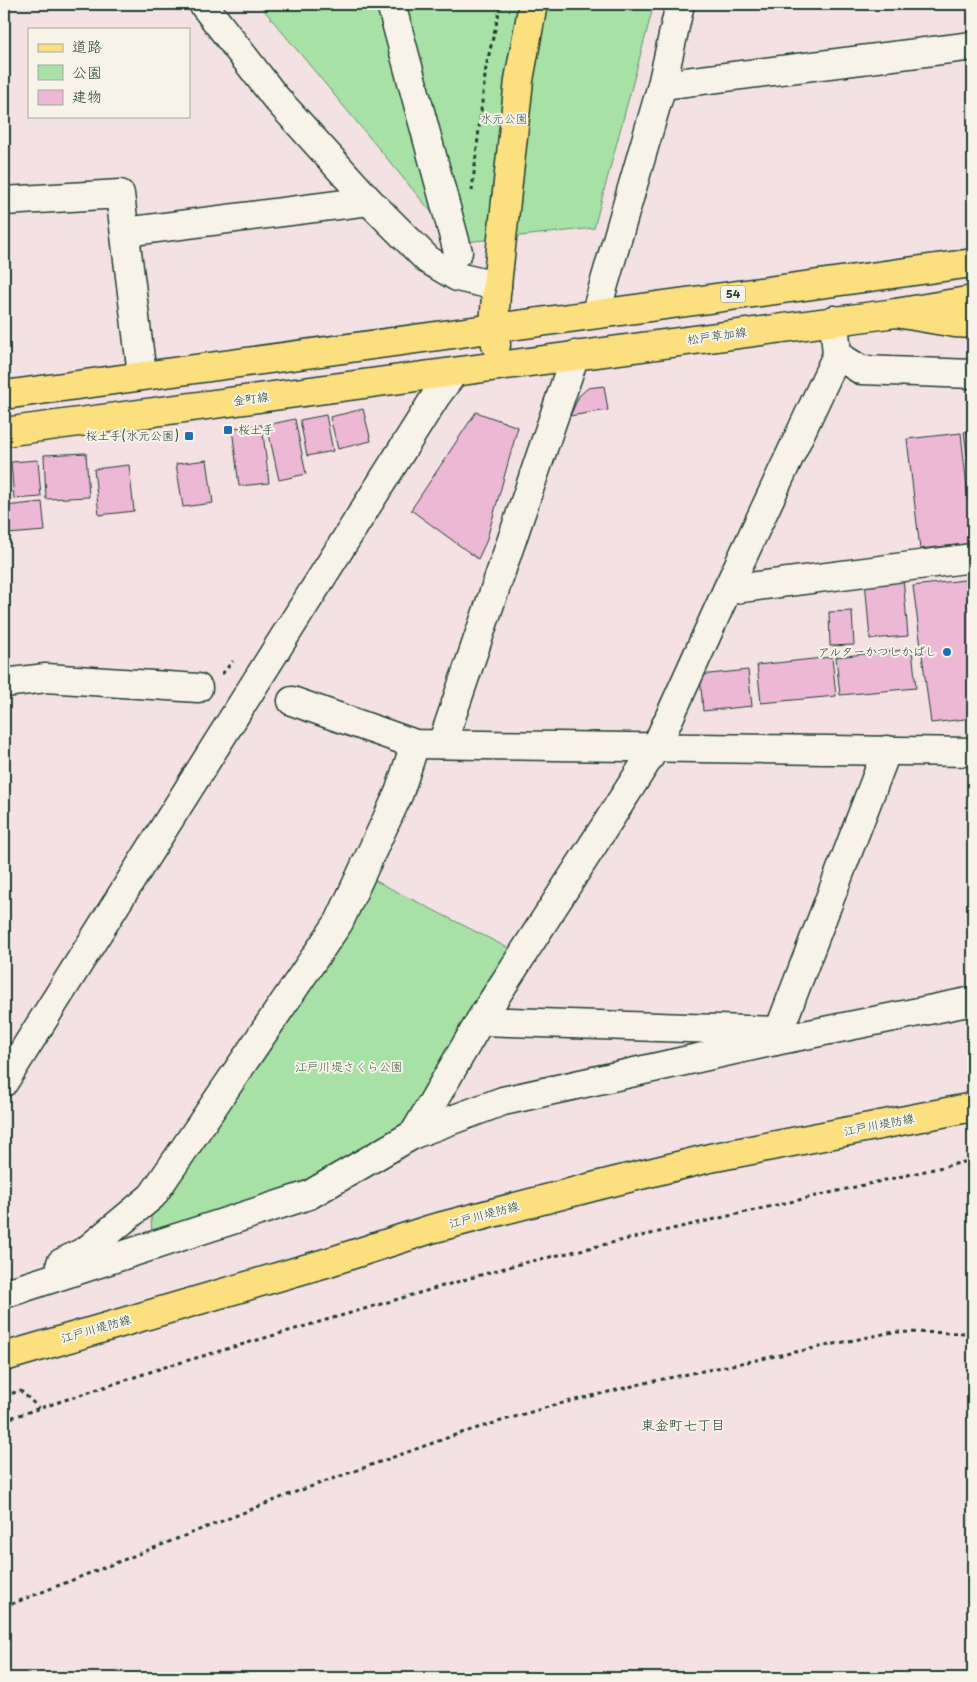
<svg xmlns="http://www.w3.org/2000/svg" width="977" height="1682" font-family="'Playpen Sans','Klee One',sans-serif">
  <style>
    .green { fill: #a8e1a5; stroke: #648f6c }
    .building { fill: #ecb8d6; stroke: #1f3d34 }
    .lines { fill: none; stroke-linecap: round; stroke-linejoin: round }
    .minor-casing { stroke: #1f3d34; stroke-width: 31 }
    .major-casing { stroke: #1f3d34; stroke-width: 31 }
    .highway-casing { stroke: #1f3d34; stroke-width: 31 }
    .path { stroke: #1f3d34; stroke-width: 3; stroke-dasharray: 4 4; stroke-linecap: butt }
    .minor { stroke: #f7f3e8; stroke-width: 28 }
    .major { stroke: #fce080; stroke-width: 28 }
    .highway { stroke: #fce080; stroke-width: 28 }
    .poi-dot { fill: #1f6fb2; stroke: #f7f3e8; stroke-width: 2 }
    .labels { text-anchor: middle; stroke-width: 4; stroke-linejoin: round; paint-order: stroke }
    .shield { fill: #f7f3e8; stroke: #60746a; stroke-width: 1 }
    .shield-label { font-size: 11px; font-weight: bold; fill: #1f3d34 }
    .park-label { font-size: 12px; fill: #3a5e4b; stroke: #f7f3e8 }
    .street-label { font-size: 12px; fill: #1f3d34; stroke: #f7f3e8 }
    .poi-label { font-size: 12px; fill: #1f3d34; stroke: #f7f3e8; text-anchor: end }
    .neighbourhood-label { font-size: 14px; fill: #1f3d34; stroke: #f7f3e8 }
  </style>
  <rect width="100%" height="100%" fill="#f4e1e3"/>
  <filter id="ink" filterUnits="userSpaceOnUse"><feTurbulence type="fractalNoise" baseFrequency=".02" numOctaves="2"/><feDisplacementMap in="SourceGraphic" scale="10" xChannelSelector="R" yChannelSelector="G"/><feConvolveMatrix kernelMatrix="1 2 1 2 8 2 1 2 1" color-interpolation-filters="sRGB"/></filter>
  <g filter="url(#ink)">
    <g class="green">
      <polygon points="259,4 654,4 594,228 457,243"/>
      <polygon points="370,878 516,952 407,1125 313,1184 152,1235 151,1215"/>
    </g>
    <g class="building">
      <polygon points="604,386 608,410 570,416 579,396 588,388"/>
      <polygon points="363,409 371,441 338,449 330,417"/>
      <polygon points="476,412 518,427 486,542 478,559 411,510"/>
      <polygon points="326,415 333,451 307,456 300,420"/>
      <polygon points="295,419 306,474 279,480 267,425"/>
      <polygon points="262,425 269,483 239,486 232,428"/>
      <polygon points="973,431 973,455 967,455 964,432"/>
      <polygon points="961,433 973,543 920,549 907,439"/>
      <polygon points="86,453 89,497 46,499 44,455"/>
      <polygon points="973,457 973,480 971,481 968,458"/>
      <polygon points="38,460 41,497 14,499 11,462"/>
      <polygon points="207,460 213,503 183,507 176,464"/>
      <polygon points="129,465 134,511 99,515 94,469"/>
      <polygon points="42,502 45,531 8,534 5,506"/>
      <polygon points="903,577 908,636 870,639 865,580"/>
      <polygon points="973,579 973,718 931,723 913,586"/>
      <polygon points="852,611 854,645 830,646 829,612"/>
      <polygon points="912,649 916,688 840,695 836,657"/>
      <polygon points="832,657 836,696 761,703 757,665"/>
      <polygon points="748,670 752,706 703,711 700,675"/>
    </g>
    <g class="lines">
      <g class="minor-casing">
        <g id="minor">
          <polyline points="203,4 275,97 369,201 428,260 457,277 497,286"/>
          <polyline points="391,4 458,252"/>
          <polyline points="662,85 973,46"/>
          <polyline points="4,201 120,194 142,375"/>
          <polyline points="125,232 369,201"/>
          <polyline points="596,312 662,85 680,4"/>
          <polyline points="837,355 861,370 973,374"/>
          <polyline points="727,590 973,558"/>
          <polyline points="4,683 46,678 198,688"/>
          <polyline points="292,701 415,744 973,752"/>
          <polyline points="442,744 575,355"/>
          <polyline points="480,1021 778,1031"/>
          <polyline points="775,1041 973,1001"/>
          <polyline points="4,1082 436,396 454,372"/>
          <polyline points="414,1134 483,1016 656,747 727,590 837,355 834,320"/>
          <polyline points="61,1263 87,1250 152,1196 178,1158 339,922 399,793 415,744"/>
          <polyline points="4,1294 309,1195 414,1134 503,1101 775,1041 887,750"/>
        </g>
      </g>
      <g class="major-casing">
        <g id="major">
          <polyline points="496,345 494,328 496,294 519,80 533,4"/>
          <polyline points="4,395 973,263"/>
          <polyline points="4,432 896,313 973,300"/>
          <polyline points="4,1357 329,1262 431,1229 600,1185 710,1158 973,1107"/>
        </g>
      </g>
      <g class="highway-casing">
        <polyline id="highway" points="896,313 955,323 973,324"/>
      </g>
      <g class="path">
        <polyline points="472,191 486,67 501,4"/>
        <polyline points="222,674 233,661"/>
        <polyline points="4,1395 21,1391 39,1408"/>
        <polyline points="4,1420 165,1367 515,1265 973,1160"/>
        <polyline points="4,1607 293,1493 458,1434 551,1406 649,1382 893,1332 973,1333"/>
      </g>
      <use href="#minor" class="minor"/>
      <use href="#major" class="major"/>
      <use href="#highway" class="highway"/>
    </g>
  </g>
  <g class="poi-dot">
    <rect x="223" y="425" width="10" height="10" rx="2.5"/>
    <rect x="184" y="431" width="10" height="10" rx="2.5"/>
    <circle cx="947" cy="652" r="5"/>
  </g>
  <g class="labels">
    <rect class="shield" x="720.5" y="285.5" width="25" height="17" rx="4"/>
    <g class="shield-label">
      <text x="733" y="298">54</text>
    </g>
    <g class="park-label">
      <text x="504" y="123">水元公園</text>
      <text x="349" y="1071">江戸川堤さくら公園</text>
    </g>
    <g class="street-label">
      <text transform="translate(717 336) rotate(-8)" y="4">松戸草加線</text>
      <text transform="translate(251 399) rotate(-8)" y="4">金町線</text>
      <text transform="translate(879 1125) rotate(-11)" y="4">江戸川堤防線</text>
      <text transform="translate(484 1215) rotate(-15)" y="4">江戸川堤防線</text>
      <text transform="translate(96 1329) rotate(-16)" y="4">江戸川堤防線</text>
    </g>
    <g class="poi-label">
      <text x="238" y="434" text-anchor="start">桜土手</text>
      <text x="179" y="440">桜土手(水元公園)</text>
      <text x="937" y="656">アルターかつしかばし</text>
    </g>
    <g class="neighbourhood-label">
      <text x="683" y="1430">東金町七丁目</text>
    </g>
  </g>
  <rect width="977" height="1682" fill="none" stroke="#f7f3e8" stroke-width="20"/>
  <rect x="10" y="10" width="957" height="1662" fill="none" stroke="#1f3d34" stroke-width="2" filter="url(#ink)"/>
  <rect x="28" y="28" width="162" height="90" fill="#f7f3e8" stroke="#a1aaa0"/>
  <rect x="38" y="44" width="25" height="8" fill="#fce080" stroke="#a1aaa0"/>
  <text x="72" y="52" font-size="15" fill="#1f3d34">道路</text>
  <rect x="38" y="65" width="25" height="15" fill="#a8e1a5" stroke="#a1aaa0"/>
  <text x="72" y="78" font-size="15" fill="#1f3d34">公園</text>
  <rect x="38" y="90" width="25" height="15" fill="#ecb8d6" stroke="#a1aaa0"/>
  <text x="72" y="102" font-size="15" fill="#1f3d34">建物</text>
</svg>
